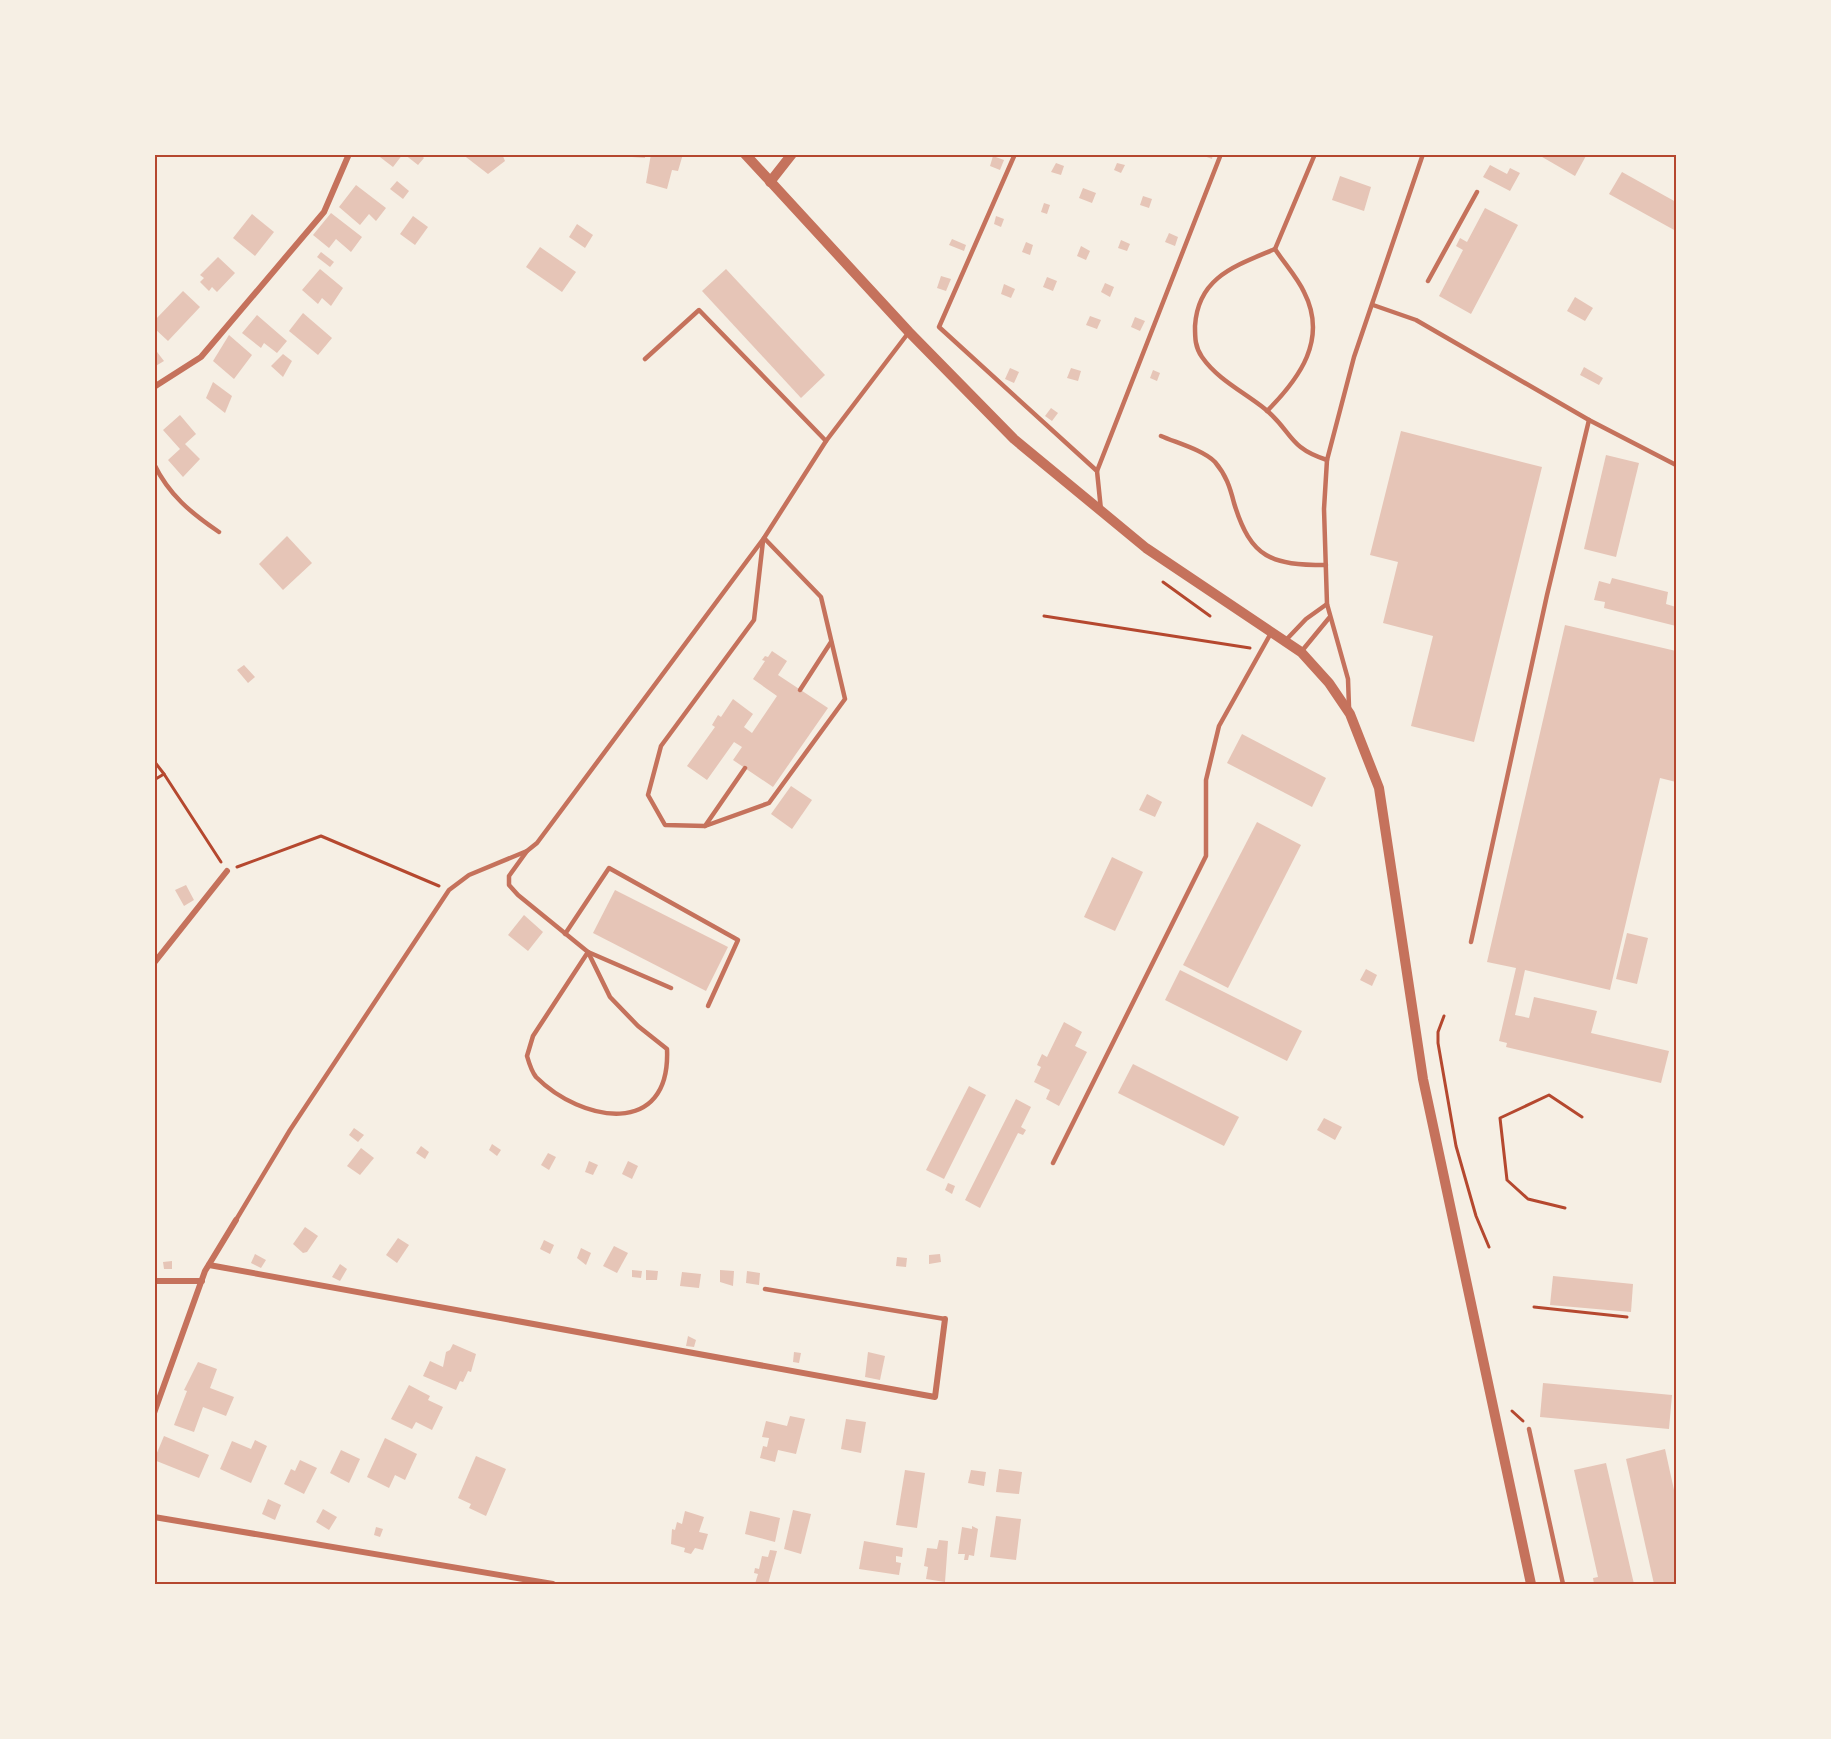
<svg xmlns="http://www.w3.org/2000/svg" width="1831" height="1739" font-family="Jost,sans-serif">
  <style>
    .building { fill: #e6c5b7 }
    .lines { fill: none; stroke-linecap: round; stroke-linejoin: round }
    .path { stroke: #b5482f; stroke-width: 3 }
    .service { stroke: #c5725c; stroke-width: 4.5 }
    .minor { stroke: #c5725c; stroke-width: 6 }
    .tertiary { stroke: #c5725c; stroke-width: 10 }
    .neatline { fill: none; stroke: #b5482f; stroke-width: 2 }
  </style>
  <rect width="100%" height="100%" fill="#f6efe4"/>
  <g class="building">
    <polygon points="376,154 403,154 393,167"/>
    <polygon points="404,154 420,154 424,158 418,165"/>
    <polygon points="462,154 502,154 505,161 488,174"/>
    <polygon points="632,154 645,154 645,158 632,157"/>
    <polygon points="651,154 683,154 678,171 672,170 667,189 646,183"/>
    <polygon points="1199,154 1213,154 1212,159"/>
    <polygon points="1537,154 1587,154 1575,176"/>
    <polygon points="993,156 1004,160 1000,170 990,166"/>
    <polygon points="1056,163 1064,166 1061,175 1051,172"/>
    <polygon points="1117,163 1125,165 1121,173 1114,170"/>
    <polygon points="1490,165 1507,174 1510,168 1520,173 1510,191 1483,177"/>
    <polygon points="1622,172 1676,202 1676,231 1609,194"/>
    <polygon points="1340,176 1371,187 1364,211 1332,200"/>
    <polygon points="397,181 409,191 403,199 390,189"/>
    <polygon points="356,185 386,208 376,221 369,214 360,225 339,207"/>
    <polygon points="1083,188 1096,193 1092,203 1079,198"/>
    <polygon points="1143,196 1152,199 1149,208 1140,205"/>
    <polygon points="1044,203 1050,205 1047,214 1041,212"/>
    <polygon points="1485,208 1518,225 1471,314 1439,296 1463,250 1456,246 1460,238 1467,242"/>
    <polygon points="331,213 362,237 351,252 336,239 329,248 313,235"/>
    <polygon points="252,214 274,232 255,256 233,238"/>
    <polygon points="413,216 428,227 415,245 400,234"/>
    <polygon points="996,216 1004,219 1001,227 994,224"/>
    <polygon points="577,224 593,235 585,248 569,237"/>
    <polygon points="1169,233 1178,237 1175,246 1165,242"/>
    <polygon points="952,239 966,245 964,251 949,245"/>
    <polygon points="1121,240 1130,244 1127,251 1118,248"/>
    <polygon points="1026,242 1033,245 1030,255 1022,252"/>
    <polygon points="1081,246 1090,251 1086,260 1077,256"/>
    <polygon points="540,247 576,272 562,292 526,267"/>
    <polygon points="321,252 334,262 330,267 317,257"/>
    <polygon points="218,257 235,273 217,292 212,287 209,291 200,282 204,278 200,275"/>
    <polygon points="320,269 343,288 331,306 322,298 318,304 302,290"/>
    <polygon points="726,269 825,375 801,398 702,291"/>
    <polygon points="941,276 951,279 946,291 937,288"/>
    <polygon points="1047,277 1057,281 1053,291 1043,287"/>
    <polygon points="1105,283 1114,287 1110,297 1101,292"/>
    <polygon points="1004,284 1015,289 1011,298 1001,294"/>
    <polygon points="183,291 200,307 168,341 154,328 154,321"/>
    <polygon points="1575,297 1593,308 1585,321 1567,311"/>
    <polygon points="303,313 332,338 318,355 289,331"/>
    <polygon points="257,315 287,341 277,353 264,343 261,348 242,333"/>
    <polygon points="1090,316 1101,320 1097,329 1086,325"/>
    <polygon points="1135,317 1145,321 1140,331 1131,327"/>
    <polygon points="229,335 252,355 234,379 213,361"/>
    <polygon points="154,348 164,361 154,367"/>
    <polygon points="283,354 292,361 283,377 271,366"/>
    <polygon points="1584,367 1603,378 1599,385 1580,375"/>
    <polygon points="1010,368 1019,372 1014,383 1005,379"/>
    <polygon points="1071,368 1081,371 1078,381 1067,378"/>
    <polygon points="1153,370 1160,373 1157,381 1150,378"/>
    <polygon points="213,382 232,396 225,413 206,398"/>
    <polygon points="1051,408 1058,413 1052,421 1045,416"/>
    <polygon points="180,415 196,434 185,444 200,459 183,477 168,460 180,449 163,430"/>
    <polygon points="1401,431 1542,467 1474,742 1411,726 1433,636 1383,623 1398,562 1370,555"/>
    <polygon points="1606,455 1639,463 1616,557 1584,549"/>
    <polygon points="287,536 312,563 283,590 259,564"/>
    <polygon points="1612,578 1668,592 1666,604 1676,607 1676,626 1604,608 1605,602 1594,600 1599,581 1610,584"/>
    <polygon points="1565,625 1676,651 1676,782 1660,778 1610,990 1525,970 1515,1015 1529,1018 1534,997 1597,1011 1591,1033 1669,1051 1661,1083 1506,1047 1507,1043 1499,1041 1516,968 1487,962"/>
    <polygon points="772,651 787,661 778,675 828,708 773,787 733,760 742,747 734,742 707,780 687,766 715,727 712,725 718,715 721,717 733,699 753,714 744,727 752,733 777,696 753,679 765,661 762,660 765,656 768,657"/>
    <polygon points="244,665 255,677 248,683 237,670"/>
    <polygon points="1242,734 1326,778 1312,807 1227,763"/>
    <polygon points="791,786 812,800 792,829 771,814"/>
    <polygon points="1147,794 1162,802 1155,817 1139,810"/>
    <polygon points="1257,822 1301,845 1228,988 1183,965"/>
    <polygon points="1112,857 1143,872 1115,931 1084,917"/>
    <polygon points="186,885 194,900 184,906 175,890"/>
    <polygon points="615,890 728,947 706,991 593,933"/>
    <polygon points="524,915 543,932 528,951 508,935"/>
    <polygon points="1627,933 1648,938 1637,984 1616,979"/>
    <polygon points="1366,969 1377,975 1372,986 1360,980"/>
    <polygon points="1180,970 1302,1031 1287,1061 1165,1000"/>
    <polygon points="1064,1022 1082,1032 1075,1046 1087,1052 1059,1106 1046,1099 1050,1090 1034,1082 1041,1067 1037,1065 1042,1054 1047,1057"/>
    <polygon points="1133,1064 1239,1117 1224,1146 1118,1093"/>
    <polygon points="969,1086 986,1095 944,1179 926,1170"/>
    <polygon points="1016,1099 1031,1107 1021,1127 1026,1130 1023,1135 1018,1133 980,1208 965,1200"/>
    <polygon points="1324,1118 1342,1127 1335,1140 1317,1130"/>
    <polygon points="354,1128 364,1135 358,1142 349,1135"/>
    <polygon points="492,1144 501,1150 497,1156 489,1150"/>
    <polygon points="421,1146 429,1152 425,1159 416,1153"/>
    <polygon points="361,1148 374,1158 360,1175 347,1166"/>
    <polygon points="548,1153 556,1157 549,1170 541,1165"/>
    <polygon points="589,1161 598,1165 593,1175 585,1172"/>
    <polygon points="628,1161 638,1166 632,1179 622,1174"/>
    <polygon points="948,1183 955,1186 952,1194 945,1190"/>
    <polygon points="305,1227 318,1236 307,1252 303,1253 293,1244"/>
    <polygon points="398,1238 409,1245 397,1263 386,1255"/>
    <polygon points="544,1240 554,1245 550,1254 540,1249"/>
    <polygon points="614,1246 628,1253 617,1273 603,1266"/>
    <polygon points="581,1248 591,1253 586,1265 577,1258"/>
    <polygon points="255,1254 266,1260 261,1268 251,1263"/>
    <polygon points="940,1254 941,1262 929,1264 929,1255"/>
    <polygon points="897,1257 907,1258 906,1267 896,1266"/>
    <polygon points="172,1261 172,1269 164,1269 163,1262"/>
    <polygon points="340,1264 347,1269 340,1281 332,1277"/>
    <polygon points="632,1270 642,1271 641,1278 632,1277"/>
    <polygon points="646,1270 658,1271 657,1280 646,1280"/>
    <polygon points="720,1270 734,1271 733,1286 720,1282"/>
    <polygon points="747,1271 760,1273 759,1285 746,1283"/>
    <polygon points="682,1272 701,1274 699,1288 680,1286"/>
    <polygon points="1553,1276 1633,1284 1631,1312 1550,1305"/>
    <polygon points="688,1336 696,1340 694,1347 686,1346"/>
    <polygon points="453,1344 476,1354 471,1372 468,1371 463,1382 460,1381 456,1390 423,1376 430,1361 443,1367 446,1352 450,1350"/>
    <polygon points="794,1352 801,1353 799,1363 793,1362"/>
    <polygon points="868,1352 885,1356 880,1380 865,1377"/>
    <polygon points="198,1362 217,1369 210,1388 234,1397 226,1416 203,1407 194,1432 174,1425 187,1391 184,1390"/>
    <polygon points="1543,1383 1672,1395 1669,1429 1540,1417"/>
    <polygon points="409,1385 430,1396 428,1400 443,1407 432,1430 416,1422 412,1429 391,1419"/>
    <polygon points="790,1416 805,1419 796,1454 778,1450 775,1462 760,1458 763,1446 767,1447 769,1438 762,1437 766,1421 787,1426"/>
    <polygon points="846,1419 866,1422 861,1453 841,1449"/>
    <polygon points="164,1436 209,1455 199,1478 154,1460"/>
    <polygon points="385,1438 417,1454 405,1480 395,1475 389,1488 367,1477"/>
    <polygon points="255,1440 267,1446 251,1483 220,1469 232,1441 251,1449"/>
    <polygon points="1665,1449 1676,1499 1676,1584 1654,1584 1626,1459"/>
    <polygon points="341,1450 360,1459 349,1483 330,1473"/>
    <polygon points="476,1456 506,1469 486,1516 469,1508 471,1504 458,1498"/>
    <polygon points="300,1460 317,1468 304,1494 284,1484 291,1469 295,1471"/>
    <polygon points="1606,1463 1634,1584 1594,1584 1593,1578 1598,1577 1574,1470"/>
    <polygon points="999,1469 1022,1472 1019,1494 996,1492"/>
    <polygon points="905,1470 925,1473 917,1528 896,1525"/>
    <polygon points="971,1470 986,1472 984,1486 968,1483"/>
    <polygon points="268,1499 281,1505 275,1520 262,1514"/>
    <polygon points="323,1509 337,1517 329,1530 316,1522"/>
    <polygon points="793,1510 811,1514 801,1554 784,1549"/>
    <polygon points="685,1511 704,1517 699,1532 708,1534 703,1550 695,1548 691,1554 684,1552 685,1548 671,1544 672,1529 675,1530 677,1522 682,1524"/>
    <polygon points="750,1511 780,1518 775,1542 745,1534"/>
    <polygon points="996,1516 1021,1519 1016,1560 990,1557"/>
    <polygon points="972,1526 978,1529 974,1556 969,1555 968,1560 964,1560 965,1554 958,1554 962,1527 972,1529"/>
    <polygon points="376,1527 383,1529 380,1537 374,1535"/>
    <polygon points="939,1540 948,1541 945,1582 926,1579 928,1567 924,1566 927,1548 937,1549"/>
    <polygon points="864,1541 903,1548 902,1557 896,1556 896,1562 901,1563 899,1575 859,1569"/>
    <polygon points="770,1550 777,1551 768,1584 755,1584 758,1574 754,1573 755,1568 759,1569 762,1556 768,1557"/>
  </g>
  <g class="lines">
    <g class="path">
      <polyline points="1163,582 1210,616"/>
      <polyline points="1044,616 1250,648"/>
      <polyline points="154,761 164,774"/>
      <polyline points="154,780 164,774 221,862"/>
      <polyline points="237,867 321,836 439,886"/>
      <polyline points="1444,1016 1438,1032 1438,1043 1456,1146 1476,1216 1489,1247"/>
      <polyline points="1565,1208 1528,1199 1507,1180 1500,1118 1549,1095 1582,1117"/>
      <polyline points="1534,1307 1627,1317"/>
      <polyline points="1512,1411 1523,1421"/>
    </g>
    <g class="service">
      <polyline points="1015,154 939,327 1097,471 1101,510"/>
      <path d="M1315 154 1275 249C1235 266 1198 277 1195 326 1195 338 1195 347 1202 357 1218 380 1244 392 1265 409 1292 431 1288 448 1327 460"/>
      <polyline points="1428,281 1477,192"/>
      <polyline points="1373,305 1416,320 1589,420 1676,465"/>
      <polyline points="645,359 699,310 826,441"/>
      <path d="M1267 411C1300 378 1328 339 1304 292 1297 277 1284 263 1275 249"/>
      <path d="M1161 436C1177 443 1203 450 1215 462 1226 475 1230 487 1234 503 1251 559 1272 565 1326 565"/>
      <path d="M154 464C169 495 191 513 219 532"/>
      <polyline points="1097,471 1221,154"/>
      <polyline points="1286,640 1306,619 1327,604"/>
      <polyline points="1301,652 1329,618"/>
      <polyline points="800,690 831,642"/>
      <polyline points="1349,707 1348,679 1327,604 1324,509 1327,460 1354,357 1423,154"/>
      <polyline points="745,768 705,826 665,825 648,795 661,746 754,620 763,541"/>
      <polyline points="705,826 769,803 845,699 821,597 764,538"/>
      <polyline points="565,934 609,868 738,940 708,1006"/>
      <polyline points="1471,942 1547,595 1589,420"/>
      <path d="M588 952 610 997 638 1026 667 1049C671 1139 581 1122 536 1077 532 1072 529 1063 527 1056L533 1036Z"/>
      <polyline points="671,988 588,952 518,895 509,885 509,876 527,851 537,843 764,538 826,441 909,332"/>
      <polyline points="1053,1163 1206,856 1206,780 1219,726 1271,633"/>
      <polyline points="236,1220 290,1130 449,890 469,875 527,851"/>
      <polyline points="765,1289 945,1319"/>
      <polyline points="1529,1429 1563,1584"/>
    </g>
    <g class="minor">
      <polyline points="154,387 201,357 324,212 349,154"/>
      <polyline points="154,963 227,871"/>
      <polyline points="209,1265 935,1397 945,1319"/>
      <polyline points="154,1281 202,1281"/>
      <polyline points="154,1413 205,1271 236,1220"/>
      <polyline points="154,1517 553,1584"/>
    </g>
    <g class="tertiary">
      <polyline points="745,154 909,332 1014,439 1146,548 1301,652 1329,683 1350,714 1379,788 1423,1079 1531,1584"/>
      <polyline points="770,182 792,154"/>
    </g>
  </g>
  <rect width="1831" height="1739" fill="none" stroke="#f6efe4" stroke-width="312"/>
  <rect x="156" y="156" width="1519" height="1427" class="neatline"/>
</svg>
